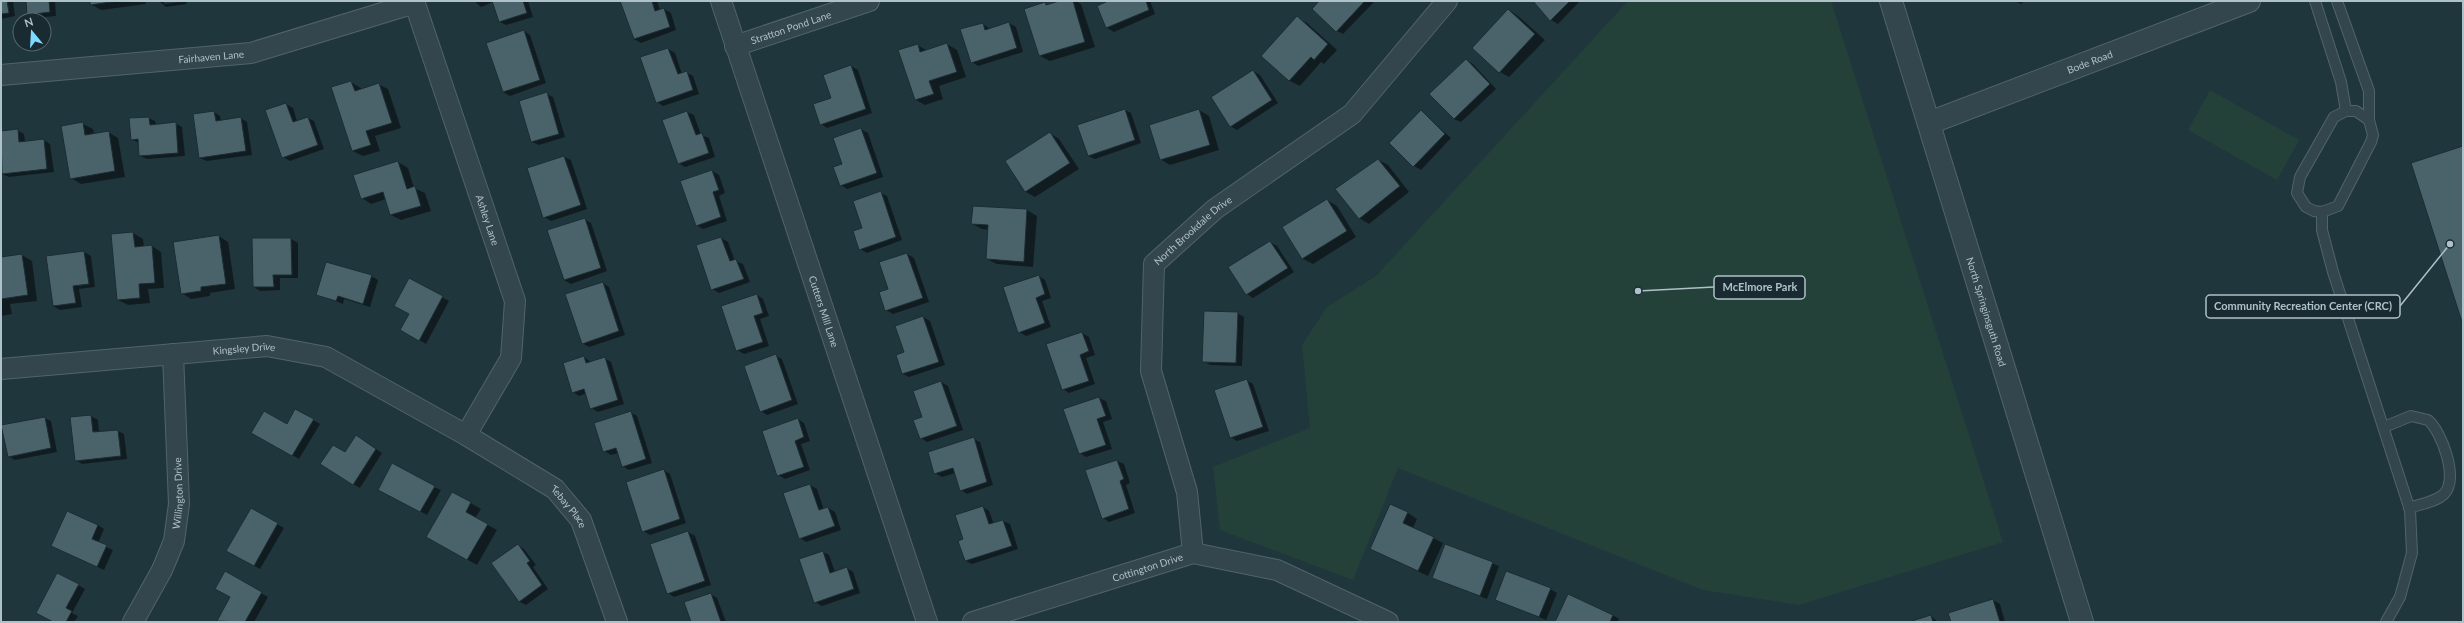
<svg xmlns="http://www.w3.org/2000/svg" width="2464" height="623" font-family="Lato,sans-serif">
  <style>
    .green { fill: #234039 }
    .shadow { fill: #0007 }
    .building { fill: #4a636b; stroke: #1b2d33 }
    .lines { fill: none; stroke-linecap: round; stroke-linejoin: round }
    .service-casing { stroke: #52646b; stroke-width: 12 }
    .minor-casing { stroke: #52646b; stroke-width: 22 }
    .tertiary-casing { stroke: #52646b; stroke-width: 24 }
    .service { stroke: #34464d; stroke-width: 10 }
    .minor { stroke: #34464d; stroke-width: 20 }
    .tertiary { stroke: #34464d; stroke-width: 22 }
    .labels { text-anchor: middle; stroke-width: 3; stroke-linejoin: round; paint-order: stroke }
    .street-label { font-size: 10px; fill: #afc1c9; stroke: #192b31 }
    .leader { fill: none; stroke: #afc1c9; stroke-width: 1.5 }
    .callout-dot { fill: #afc1c9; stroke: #192b31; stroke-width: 1.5 }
    .callout { fill: #192b31; stroke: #afc1c9; stroke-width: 1.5 }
    .callout-label { font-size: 11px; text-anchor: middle; font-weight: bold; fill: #afc1c9 }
  </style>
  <rect width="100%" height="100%" fill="#20363d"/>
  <g class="green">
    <polygon points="1628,1 1831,1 2003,542 1799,605 1703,590 1398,468 1353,580 1220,530 1213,467 1310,428 1302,345 1327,307 1376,276"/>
    <polygon points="2210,90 2299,140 2277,180 2188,130"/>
  </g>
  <g class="shadow">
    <polygon points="1,1 13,1 15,16 1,19"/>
    <polygon points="27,1 61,1 55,2 56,16 35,18 28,14"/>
    <polygon points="91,1 145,1 146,4 101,10 91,4"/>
    <polygon points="159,1 170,1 164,2 164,4 186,1 187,4 166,7"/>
    <polygon points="474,1 528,1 533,17 506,25 500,22 493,2 481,7"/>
    <polygon points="621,1 657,1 660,10 664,9 671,13 676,30 641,43 634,39"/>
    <polygon points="1062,1 1076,1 1081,4 1095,47 1050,61 1040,56 1026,9"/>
    <polygon points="1111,1 1150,1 1155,14 1114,32 1107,28 1098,6"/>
    <polygon points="1321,1 1375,1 1343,34 1337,31"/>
    <polygon points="1534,1 1580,1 1558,24 1551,20"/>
    <polygon points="2013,1 2023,1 2022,4"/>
    <polygon points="1509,10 1518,16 1545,40 1509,77 1500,72"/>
    <polygon points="1297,18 1307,23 1337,50 1324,64 1321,62 1300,86 1290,81 1263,56"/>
    <polygon points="1009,23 1016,27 1023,52 978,66 972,62 983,24 990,29"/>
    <polygon points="524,31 530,35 546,83 510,96 503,92"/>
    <polygon points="947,44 957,50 966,77 939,86 943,99 925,105 916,100 917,45 928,51"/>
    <polygon points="668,49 675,53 682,74 686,72 693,76 699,94 663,106 657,102"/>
    <polygon points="1466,60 1473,64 1496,89 1461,122 1454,119 1431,94"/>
    <polygon points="851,66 858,70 872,113 827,128 821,124 832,98"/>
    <polygon points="1253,71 1260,75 1278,103 1237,130 1230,126"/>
    <polygon points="351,82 362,89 378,84 388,89 401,128 375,136 380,151 363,156 353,151 332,88"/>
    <polygon points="547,94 553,97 565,137 539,145 532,142"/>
    <polygon points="286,104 293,108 297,121 308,118 314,121 324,149 290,161 283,157"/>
    <polygon points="1125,110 1131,113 1141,143 1095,159 1088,156"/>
    <polygon points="1199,110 1209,116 1219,150 1170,165 1160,159"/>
    <polygon points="214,112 220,116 221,121 241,118 247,122 252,155 207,161 200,158"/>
    <polygon points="687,112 694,115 701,135 709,138 715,157 685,167 678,163 663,120"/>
    <polygon points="1421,112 1451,138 1421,170 1414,166"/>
    <polygon points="149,118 155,121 156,125 175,123 182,127 185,156 147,159 140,156 139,143 131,139"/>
    <polygon points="83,124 93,129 94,135 108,132 118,138 125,177 81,184 71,178"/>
    <polygon points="861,129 868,133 883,177 847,189 841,185"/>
    <polygon points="17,130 24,134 25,142 44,140 50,144 54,172 9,177 2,174 1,132"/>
    <polygon points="1050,133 1059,139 1079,169 1035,197 1026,192 1006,161"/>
    <polygon points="564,157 571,160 587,209 551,221 544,217 528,169"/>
    <polygon points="1378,160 1388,165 1409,192 1369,224 1359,218"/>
    <polygon points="398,162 408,168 414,188 425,193 431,211 401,220 391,215 386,199 371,204 362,198"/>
    <polygon points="712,171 719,175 725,193 719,196 727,221 703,229 696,225"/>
    <polygon points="881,193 887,196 902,240 867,253 860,249 863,228"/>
    <polygon points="1327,200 1337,206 1356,237 1313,264 1303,259 1283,228"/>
    <polygon points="1027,210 1037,216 1033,267 997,264 987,259 989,230 982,229 972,224"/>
    <polygon points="584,219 591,223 607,271 571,284 564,280"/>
    <polygon points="133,233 143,239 144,247 152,246 161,252 164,288 148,289 150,303 128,305 118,300"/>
    <polygon points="219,236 228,242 235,289 210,293 210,296 191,299 182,293"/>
    <polygon points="721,238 728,242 735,261 743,264 750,282 719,293 712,289 697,246"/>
    <polygon points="253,239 291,239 298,243 298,278 280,278 280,290 260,291 254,287"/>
    <polygon points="1270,242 1277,246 1294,272 1253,298 1247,294"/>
    <polygon points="1,252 3,258 22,255 32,261 37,301 10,304 12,314 1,316"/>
    <polygon points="84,252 91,256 95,287 79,289 82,307 60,310 53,306"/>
    <polygon points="907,254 914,258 929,302 893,314 886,310 889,289"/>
    <polygon points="371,276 378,280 370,307 344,299 343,304 317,294"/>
    <polygon points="1039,276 1045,280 1051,298 1042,301 1051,327 1026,336 1019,332"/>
    <polygon points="410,279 449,301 426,344 402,330 410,314"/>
    <polygon points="603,283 609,287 625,335 589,347 582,343"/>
    <polygon points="757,295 763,299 769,316 760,319 769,346 744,354 737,350"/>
    <polygon points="1237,313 1244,317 1242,366 1210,365 1203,361"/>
    <polygon points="923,317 930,321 945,365 909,377 903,374 906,353"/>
    <polygon points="1082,333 1089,337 1095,355 1086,358 1095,384 1069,393 1063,389"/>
    <polygon points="776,356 782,359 798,404 767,415 761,411"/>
    <polygon points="584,357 591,362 604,358 611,362 624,404 598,412 591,408 587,393 579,396 573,392"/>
    <polygon points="1246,380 1253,384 1269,431 1237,441 1230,437"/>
    <polygon points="941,382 948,386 963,430 927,442 921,438"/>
    <polygon points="1099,398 1106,401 1112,419 1103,422 1112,449 1086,457 1080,453 1065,409"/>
    <polygon points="296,410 320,424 299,459 253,433 287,425"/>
    <polygon points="630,412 637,416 652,463 629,470 622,466 618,453 611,455 604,451"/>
    <polygon points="91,416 98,420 99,433 118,431 124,434 127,459 82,464 76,460"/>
    <polygon points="44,418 51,421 57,452 15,460 8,456"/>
    <polygon points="798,419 804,423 810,441 801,444 810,470 785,479 778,475"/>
    <polygon points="973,439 980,442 993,485 967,494 961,490 955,473 942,477 935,473"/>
    <polygon points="363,440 382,453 360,488 353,484"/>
    <polygon points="1117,461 1124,464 1130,483 1126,485 1135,513 1109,522 1103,518"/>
    <polygon points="664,470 670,474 686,523 650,535 643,531"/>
    <polygon points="810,485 817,489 824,510 828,508 835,512 841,530 806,542 800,538"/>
    <polygon points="434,487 441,490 427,515 386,493"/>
    <polygon points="453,493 481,509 475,518 497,530 477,565 427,537"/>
    <polygon points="983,507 989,511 994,524 1003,521 1010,524 1018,549 972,564 966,561 964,540"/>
    <polygon points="251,509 284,528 260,569 228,551"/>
    <polygon points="1408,513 1417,519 1413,528 1443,543 1428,576 1371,549"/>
    <polygon points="98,525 104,529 98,543 113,550 104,570 52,546"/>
    <polygon points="688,532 695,536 711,585 674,597 668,593"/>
    <polygon points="518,545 524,549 536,565 533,567 548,589 526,605 520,602 493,563"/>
    <polygon points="1445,545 1499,566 1487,599 1433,578"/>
    <polygon points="823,552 829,555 835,572 847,568 853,572 860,593 822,606 815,602"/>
    <polygon points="225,573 268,597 254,622 218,620 231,597"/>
    <polygon points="78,585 85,589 72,613 78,616 74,622 54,622"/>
    <polygon points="1550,589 1557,593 1546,620 1496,599"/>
    <polygon points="711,594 717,598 726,622 692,622"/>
    <polygon points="1568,595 1613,615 1619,619 1618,622 1556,622"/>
    <polygon points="1993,600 2000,604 2005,622 1952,622"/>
    <polygon points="1931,616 1938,622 1913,622"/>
    <polygon points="1206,621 1208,622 1193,622"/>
  </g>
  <g class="building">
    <polygon points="1,1 7,1 9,13 1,14"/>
    <polygon points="26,1 49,1 50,12 27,15"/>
    <polygon points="90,1 118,1 90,5"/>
    <polygon points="492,1 523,1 527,13 499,22"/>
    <polygon points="620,1 652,1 655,11 664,8 670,27 634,39"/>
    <polygon points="1059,1 1073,1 1085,42 1039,56 1024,9 1045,2 1046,5"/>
    <polygon points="1108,1 1146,1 1149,10 1106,28 1097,6"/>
    <polygon points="1319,1 1365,1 1336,32 1312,9"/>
    <polygon points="1533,1 1570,1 1550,21"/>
    <polygon points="1508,9 1535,34 1499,73 1472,48"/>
    <polygon points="1297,16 1328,44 1314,60 1311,57 1289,81 1261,56"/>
    <polygon points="1009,22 1017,48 971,63 960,29 983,23 985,30"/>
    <polygon points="524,30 540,80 503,92 486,43"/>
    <polygon points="947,43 957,72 929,81 934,94 915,100 898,50 918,44 920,52"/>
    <polygon points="668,48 678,74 687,71 693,90 656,103 640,57"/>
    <polygon points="1466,59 1490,84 1454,119 1429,94"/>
    <polygon points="851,65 866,109 820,125 813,104 831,98 823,75"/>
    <polygon points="1253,70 1272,100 1230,127 1211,97"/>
    <polygon points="351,81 355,91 379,83 392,123 366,131 371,145 352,151 331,87"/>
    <polygon points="547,92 559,134 531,142 519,101"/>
    <polygon points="286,103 293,122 308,117 318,145 282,158 265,110"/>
    <polygon points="1125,109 1135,140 1088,156 1077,125"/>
    <polygon points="1199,109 1210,145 1160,160 1149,125"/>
    <polygon points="1421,110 1445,134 1413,167 1389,143"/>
    <polygon points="214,111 216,121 241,117 246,151 199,158 193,114"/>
    <polygon points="687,111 696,135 702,133 709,153 678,164 662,120"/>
    <polygon points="149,117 150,125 176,122 178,153 139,156 138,139 131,140 129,118"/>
    <polygon points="83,122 85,135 109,131 115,171 70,179 61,126"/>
    <polygon points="861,128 877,173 840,186 833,167 842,164 833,138"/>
    <polygon points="18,129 19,142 44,139 47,169 2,174 1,131"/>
    <polygon points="1050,132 1070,163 1025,192 1005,161"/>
    <polygon points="2463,146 2463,325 2411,163"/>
    <polygon points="564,156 581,205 543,218 527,168"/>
    <polygon points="1378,159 1400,186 1359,219 1335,189"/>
    <polygon points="398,161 407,189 415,186 421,206 390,215 383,192 361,199 353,175"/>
    <polygon points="712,170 719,190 713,192 721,217 696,226 680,181"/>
    <polygon points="881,191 896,237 859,250 853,231 862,228 853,201"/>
    <polygon points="1327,199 1347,231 1302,259 1282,227"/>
    <polygon points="973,206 1027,209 1024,262 986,259 988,225 971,224"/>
    <polygon points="585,218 601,268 564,280 547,230"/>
    <polygon points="133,232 135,247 152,245 155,283 139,284 140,298 117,300 111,234"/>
    <polygon points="219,235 226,284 201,287 201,291 181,294 173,242"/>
    <polygon points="721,237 730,261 736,259 744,279 711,290 696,245"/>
    <polygon points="252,238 291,238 292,275 273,275 274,287 253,287"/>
    <polygon points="1270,241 1288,268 1246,295 1228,267"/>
    <polygon points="84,251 89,284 73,286 76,303 53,306 46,256"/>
    <polygon points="907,253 923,298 885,311 879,292 888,289 879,262"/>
    <polygon points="22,254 28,295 1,299 1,309 1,257"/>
    <polygon points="326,262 372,275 363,304 338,296 336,301 316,295"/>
    <polygon points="1039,275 1045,294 1036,298 1045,323 1018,333 1003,287"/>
    <polygon points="409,278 443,296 419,341 400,330 409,314 394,306"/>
    <polygon points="603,282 619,331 582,344 565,294"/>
    <polygon points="757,294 763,313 754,316 763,342 736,351 721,306"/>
    <polygon points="1204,311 1238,312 1236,363 1202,362"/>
    <polygon points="923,316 939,362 902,374 896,355 904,352 895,326"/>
    <polygon points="1082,332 1089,351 1080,355 1089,381 1062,390 1046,344"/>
    <polygon points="776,354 792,400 760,412 744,366"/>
    <polygon points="584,356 586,363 605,357 618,400 590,409 584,389 572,393 563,363"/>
    <polygon points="1247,379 1263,427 1230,438 1214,390"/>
    <polygon points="941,381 957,426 920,439 913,420 922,417 913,391"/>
    <polygon points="1099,397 1106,416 1097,419 1106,445 1079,454 1063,409"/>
    <polygon points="295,409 314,419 292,456 251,433 264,411 287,424"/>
    <polygon points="631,411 646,459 622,467 616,448 603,452 594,423"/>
    <polygon points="91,415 93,432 118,430 121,456 75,461 70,417"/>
    <polygon points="45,417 51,448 8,457 1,425"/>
    <polygon points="798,418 804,437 795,441 804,467 777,476 762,431"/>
    <polygon points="356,435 376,449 353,485 320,464 333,445 345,452"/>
    <polygon points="974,437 987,482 960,491 953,468 934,474 928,452"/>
    <polygon points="1117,460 1124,479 1120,481 1129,509 1102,519 1085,470"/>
    <polygon points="392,463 435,486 420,512 378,490"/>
    <polygon points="664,469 680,519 642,532 626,482"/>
    <polygon points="810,484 819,510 828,507 835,526 799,539 783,493"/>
    <polygon points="452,492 471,502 466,512 488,524 467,560 426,537"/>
    <polygon points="1390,504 1408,512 1403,523 1434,537 1418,571 1370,549"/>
    <polygon points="983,506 989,524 1003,520 1012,546 965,561 958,541 963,539 955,515"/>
    <polygon points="251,508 278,523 254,566 226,551"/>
    <polygon points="67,511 98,525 92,539 107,545 97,567 51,546"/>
    <polygon points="688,531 705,581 667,594 650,544"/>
    <polygon points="518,544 530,561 527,563 542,585 519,602 491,563"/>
    <polygon points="1445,544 1493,562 1480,596 1432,578"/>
    <polygon points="823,551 830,573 847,567 854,589 814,603 799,559"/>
    <polygon points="225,571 262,592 245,622 217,621 230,597 215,589"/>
    <polygon points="1506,571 1551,588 1539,617 1495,600"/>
    <polygon points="57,573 79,584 66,608 72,611 66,622 53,622 36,613"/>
    <polygon points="711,593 721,622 691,622 684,602"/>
    <polygon points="1568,594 1613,615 1610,622 1555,622"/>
    <polygon points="1993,599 2000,622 1951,622 1948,613"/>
    <polygon points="1931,615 1933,622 1909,622"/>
  </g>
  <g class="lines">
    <g class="service-casing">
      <g id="service">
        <polyline points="2315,1 2341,82 2346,111"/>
        <polyline points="2337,1 2369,91 2369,120"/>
        <polygon points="2346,111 2356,111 2369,120 2373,135 2371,142 2338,206 2322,212 2314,211 2306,207 2297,193 2300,177 2334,117"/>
        <polyline points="2322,212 2322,230 2333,272 2410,510 2412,553 2400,597 2386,622"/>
        <path d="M2384 427 2411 416 2428 420C2442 432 2459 479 2444 494 2436 502 2420 504 2409 508"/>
      </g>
    </g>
    <g class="minor-casing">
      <g id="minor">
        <path id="s1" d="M414 1 515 301 511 358 466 435"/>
        <path id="s2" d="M721 1 927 622"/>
        <path id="s3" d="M735 46 869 1"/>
        <path id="s4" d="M1 75 251 53 415 3"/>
        <path id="s5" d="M1 369 267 346 326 357 466 435 555 489 581 520 617 622"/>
        <path id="s6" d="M1193 553 1187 492 1151 371 1154 264 1215 209 1352 114 1447 1"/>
        <path id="s7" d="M133 622 162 570 174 541 179 504 173 354"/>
        <path id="s8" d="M973 622 1193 553 1277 570 1388 622"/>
      </g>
    </g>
    <g class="tertiary-casing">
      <g id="tertiary">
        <path id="s9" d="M1891 1 2082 622"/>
        <path id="s10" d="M1929 123 2249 1"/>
      </g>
    </g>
    <use href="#service" class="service"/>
    <use href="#minor" class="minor"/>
    <use href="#tertiary" class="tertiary"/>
  </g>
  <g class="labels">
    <g class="street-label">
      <text dy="4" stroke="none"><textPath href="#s3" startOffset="59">Stratton Pond Lane</textPath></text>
      <text dy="4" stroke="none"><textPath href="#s4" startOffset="211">Fairhaven Lane</textPath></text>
      <text dy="4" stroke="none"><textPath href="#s10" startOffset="172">Bode Road</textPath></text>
      <text dy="4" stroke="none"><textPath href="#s1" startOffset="231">Ashley Lane</textPath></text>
      <text dy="4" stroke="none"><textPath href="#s6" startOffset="346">North Brookdale Drive</textPath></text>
      <text dy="4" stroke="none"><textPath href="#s9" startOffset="325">North Springinsguth Road</textPath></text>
      <text dy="4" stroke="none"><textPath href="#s2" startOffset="327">Cutters Mill Lane</textPath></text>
      <text dy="4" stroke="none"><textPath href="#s5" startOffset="244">Kingsley Drive</textPath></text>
      <text dy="4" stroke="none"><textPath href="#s7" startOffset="139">Willington Drive</textPath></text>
      <text dy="4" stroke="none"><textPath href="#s5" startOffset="614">Tebay Place</textPath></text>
      <text dy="4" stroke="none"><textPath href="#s8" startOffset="183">Cottington Drive</textPath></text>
    </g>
  </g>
  <path class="leader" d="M1638 291L1714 287M2450 244L2400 306"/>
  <g class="callout-dot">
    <circle cx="1638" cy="291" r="4"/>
    <circle cx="2450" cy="244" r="4"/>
  </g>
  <g class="callout">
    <rect x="1714" y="276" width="91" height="23" rx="4"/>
    <rect x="2206" y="295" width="194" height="23" rx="4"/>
  </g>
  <g class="callout-label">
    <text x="1760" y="291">McElmore Park</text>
    <text x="2303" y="310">Community Recreation Center (CRC)</text>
  </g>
  <rect width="2464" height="623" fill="none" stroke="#afc1c9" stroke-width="4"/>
  <g transform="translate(32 32) rotate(342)"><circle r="19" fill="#192b31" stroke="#55676e"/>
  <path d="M0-3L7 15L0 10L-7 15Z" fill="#7dd9ff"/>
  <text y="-6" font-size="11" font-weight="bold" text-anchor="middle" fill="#afc1c9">N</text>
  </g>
</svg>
